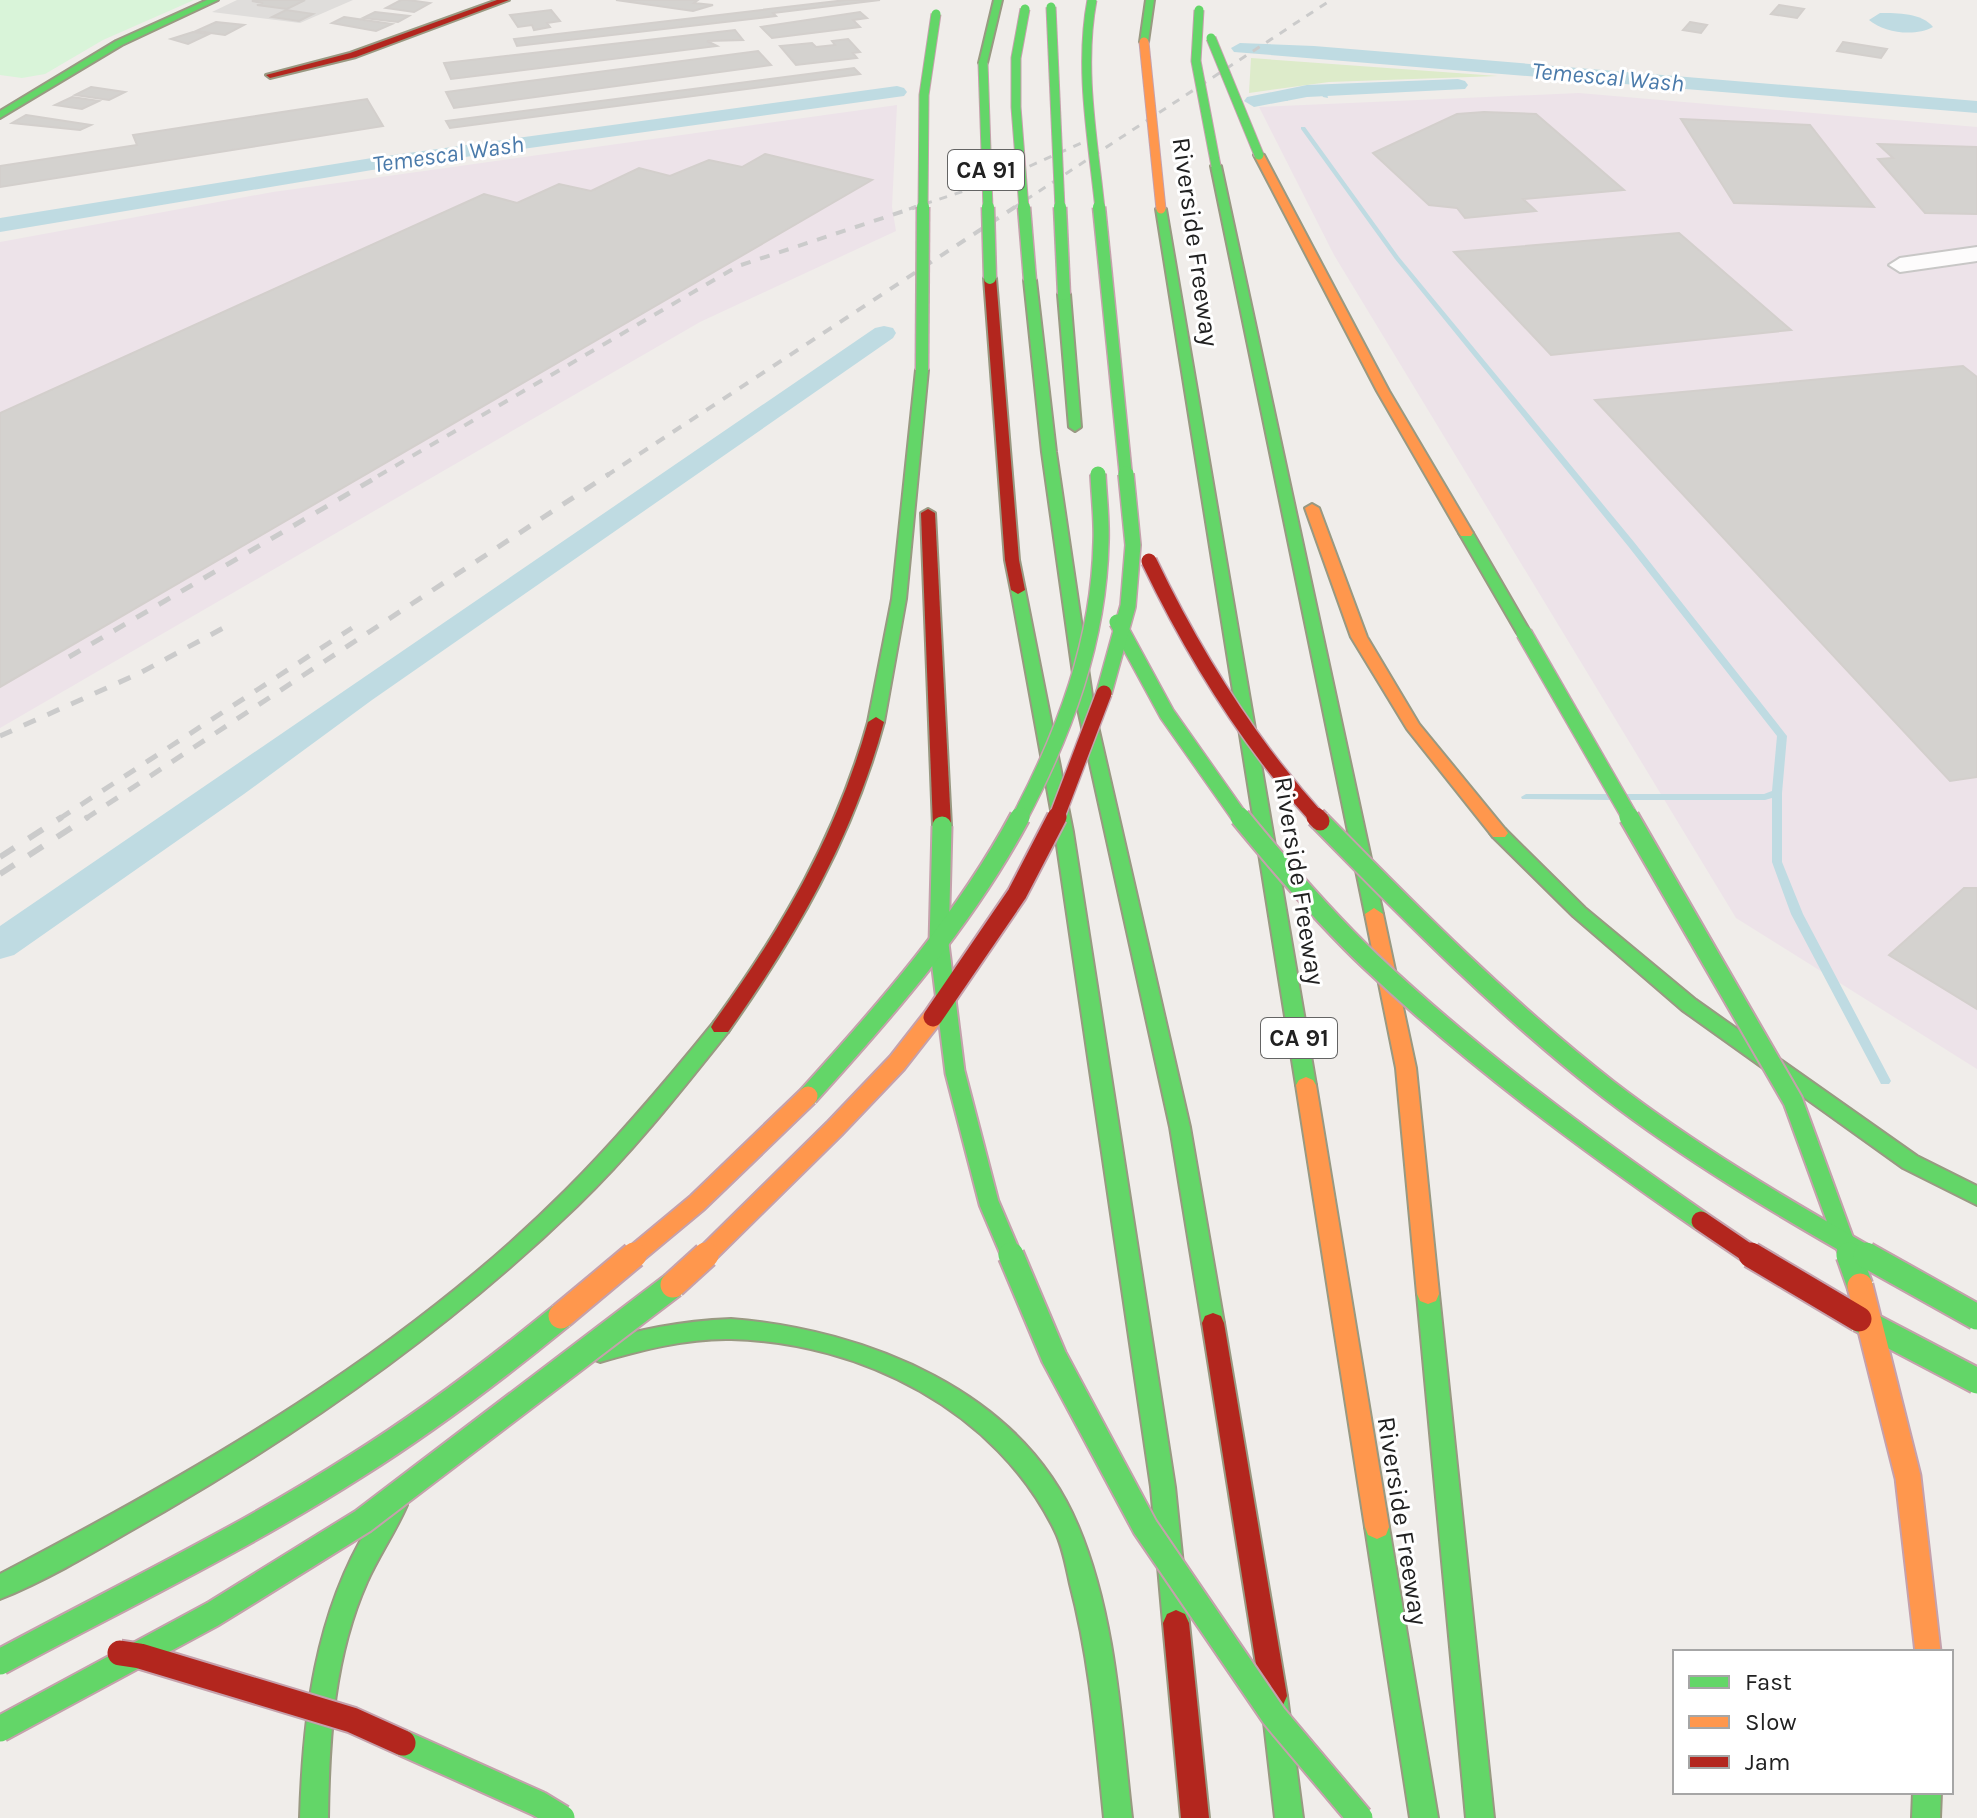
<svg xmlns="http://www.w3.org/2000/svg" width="1977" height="1818" font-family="Karla,sans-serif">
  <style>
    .residential { fill: #dfdddb }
    .industrial { fill: #ede3e9 }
    .grass { fill: #ddebca }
    .park { fill: #d9f4d9 }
    .water { fill: #bfdbe2 }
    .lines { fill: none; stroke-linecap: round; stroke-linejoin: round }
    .stream { fill: #bfdbe2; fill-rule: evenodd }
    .canal { fill: #bfdbe2; fill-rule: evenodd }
    .building { fill: #d4d2cf; stroke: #d3cfcc; stroke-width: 2 }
    .street-casing { stroke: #c8c7c6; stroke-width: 4 }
    .fast-casing { stroke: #999982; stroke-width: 4 }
    .slow-casing { stroke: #999982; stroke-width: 4 }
    .jam-casing { stroke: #999982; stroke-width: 4 }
    .street { fill: #fdfcfc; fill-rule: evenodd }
    .fast { fill: #63d668; fill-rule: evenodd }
    .slow { fill: #ff974d; fill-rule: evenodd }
    .jam { fill: #b3261e; fill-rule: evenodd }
    .rail-far3 { stroke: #cbcbcb; stroke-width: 3; stroke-dasharray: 8 8; stroke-linecap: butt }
    .rail-far2 { stroke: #cbcbcb; stroke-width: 4; stroke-dasharray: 10 10; stroke-linecap: butt }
    .rail-far1 { stroke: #cbcbcb; stroke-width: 5; stroke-dasharray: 13 13; stroke-linecap: butt }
    .rail { stroke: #cbcbcb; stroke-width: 6; stroke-dasharray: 17 17; stroke-linecap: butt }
    .fast-bridge-far4-casing { stroke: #c5a1ac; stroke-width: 11; stroke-linecap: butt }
    .fast-bridge-far3-casing { stroke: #c5a1ac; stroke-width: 15; stroke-linecap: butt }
    .fast-bridge-far2-casing { stroke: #c5a1ac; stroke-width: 18; stroke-linecap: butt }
    .fast-bridge-far1-casing { stroke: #c5a1ac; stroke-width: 23; stroke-linecap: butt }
    .fast-bridge-casing { stroke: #c5a1ac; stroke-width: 29; stroke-linecap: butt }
    .slow-bridge-far2-casing { stroke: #c5a1ac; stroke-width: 11; stroke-linecap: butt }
    .slow-bridge-far1-casing { stroke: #c5a1ac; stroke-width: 23; stroke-linecap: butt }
    .slow-bridge-casing { stroke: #c5a1ac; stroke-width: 29; stroke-linecap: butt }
    .jam-bridge-far2-casing { stroke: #c5a1ac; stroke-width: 18; stroke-linecap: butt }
    .jam-bridge-far1-casing { stroke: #c5a1ac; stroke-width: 23; stroke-linecap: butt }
    .jam-bridge-casing { stroke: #c5a1ac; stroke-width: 29; stroke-linecap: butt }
    .fast-bridge-far4 { stroke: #63d668; stroke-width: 9 }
    .fast-bridge-far3 { stroke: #63d668; stroke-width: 12 }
    .fast-bridge-far2 { stroke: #63d668; stroke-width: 15 }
    .fast-bridge-far1 { stroke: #63d668; stroke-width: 19 }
    .fast-bridge { stroke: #63d668; stroke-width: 25 }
    .slow-bridge-far2 { stroke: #ff974d; stroke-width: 9 }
    .slow-bridge-far1 { stroke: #ff974d; stroke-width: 19 }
    .slow-bridge { stroke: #ff974d; stroke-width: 25 }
    .jam-bridge-far2 { stroke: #b3261e; stroke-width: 15 }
    .jam-bridge-far1 { stroke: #b3261e; stroke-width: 19 }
    .jam-bridge { stroke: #b3261e; stroke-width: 25 }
    .labels { text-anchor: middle; stroke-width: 6; stroke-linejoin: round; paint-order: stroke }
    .far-water-label { font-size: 24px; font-style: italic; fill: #4a7aaa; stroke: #fff }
    .shield { fill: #fff; stroke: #646464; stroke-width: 2 }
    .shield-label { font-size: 24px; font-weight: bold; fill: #212121 }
    .street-label { font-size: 26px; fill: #212121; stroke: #fff }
  </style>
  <rect width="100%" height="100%" fill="#f0edea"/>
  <polygon class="residential" points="237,0 353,0 300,23 212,12"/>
  <g class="industrial">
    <polygon points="1579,93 1977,127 1977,1069 1736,918 1334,255 1259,107"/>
    <polygon points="897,105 892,207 896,231 700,322 0,728 0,242 273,192"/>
  </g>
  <polygon class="grass" points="1251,58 1498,76 1329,82 1249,93"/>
  <polygon class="park" points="0,0 194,0 103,40 45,74 22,78 0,75"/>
  <path class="water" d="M1880 13C1898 13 1922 13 1933 27 1915 37 1884 33 1869 20Z"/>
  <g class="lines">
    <g class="stream">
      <polygon points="1323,88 1326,90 1328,98 1323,97 1320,90"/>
      <polygon points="1283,93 1286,95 1288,101 1283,100 1280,95"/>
      <polygon points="1301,127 1305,127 1399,257 1634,542 1787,736 1782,793 1782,862 1803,914 1891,1081 1889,1084 1881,1084 1791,914 1772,862 1772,798 1765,800 1627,800 1622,797 1627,794 1764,794 1772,791 1777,736 1628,546 1395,259 1301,129"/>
      <polygon points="1526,794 1610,794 1615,797 1610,800 1522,799 1521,797"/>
    </g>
    <g class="canal">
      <polygon points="1240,43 1314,46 1977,101 1977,113 1234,52 1231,48"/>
      <polygon points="1458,79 1465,81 1468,85 1465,89 1307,97 1254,107 1244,101 1247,97 1307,85"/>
      <polygon points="897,86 904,88 907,92 904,96 372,170 0,232 0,218 372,158"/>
      <polygon points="884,326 893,328 896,333 893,338 372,700 244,794 14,955 0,959 0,926 875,328"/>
    </g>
  </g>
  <g class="building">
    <polygon points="255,0 305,0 287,9 257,5 263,3 252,1"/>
    <polygon points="401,0 408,0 430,3 414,12 386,8"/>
    <polygon points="616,0 698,0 694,3 713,5 693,11"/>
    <polygon points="846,0 880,0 773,13 776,16 517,46 514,39"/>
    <polygon points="1779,5 1804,9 1797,18 1771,14"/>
    <polygon points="286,10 313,14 299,21 272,17"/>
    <polygon points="551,10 560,21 547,23 550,27 534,30 532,25 518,27 510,15"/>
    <polygon points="375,12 409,16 398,22 363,18"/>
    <polygon points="860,12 867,18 853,20 860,27 772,38 761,27"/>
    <polygon points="344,17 392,24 376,31 332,23"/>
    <polygon points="216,22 244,25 225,35 196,31"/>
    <polygon points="1690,22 1707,25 1701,33 1683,30"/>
    <polygon points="735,30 743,40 707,41 717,46 451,79 444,63"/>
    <polygon points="193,32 209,34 188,44 171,39"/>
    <polygon points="848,39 860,52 853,53 857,58 796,65 780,46 812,43 816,47 835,45 832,41"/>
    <polygon points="1843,42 1887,49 1881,58 1837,51"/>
    <polygon points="758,51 771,65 454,108 446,92"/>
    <polygon points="854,68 860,74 450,128 446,121"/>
    <polygon points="91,87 125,92 109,100 75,95"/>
    <polygon points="72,97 99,101 82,109 55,105"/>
    <polygon points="367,99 383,126 0,187 0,166 137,145 133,135"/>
    <polygon points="1484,112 1536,114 1624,190 1523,199 1536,211 1465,218 1457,208 1429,205 1373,153 1457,114"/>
    <polygon points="26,115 91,125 80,130 12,123"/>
    <polygon points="1681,119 1810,125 1874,207 1734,203"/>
    <polygon points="1878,144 1977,147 1977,214 1925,213 1878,159 1893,158"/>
    <polygon points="765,154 872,180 0,687 0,413 484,194 517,203 559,184 591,191 639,168 670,176 709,160 742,167"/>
    <polygon points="1679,233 1791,330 1551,355 1454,252"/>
    <polygon points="1963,366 1977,377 1977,777 1950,781 1595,400"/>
    <polygon points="1964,888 1977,888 1977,1009 1889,955"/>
  </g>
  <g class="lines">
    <g class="street-casing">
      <polygon id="street" points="1977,247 1977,261 1900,272 1889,265 1900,258"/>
    </g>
    <g class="fast-casing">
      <g id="fast">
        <polygon points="207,0 218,0 122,45 0,118 0,111 116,41"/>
        <polygon points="994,0 1002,0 987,63 983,66 979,63"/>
        <polygon points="1146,0 1154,0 1148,42 1144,45 1140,42"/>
        <polygon points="1216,163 1221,166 1383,914 1374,920 1365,914 1211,166"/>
        <polygon points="1161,206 1166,209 1316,1085 1313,1090 1299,1090 1296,1085 1156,209"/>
        <polygon points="1030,277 1036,280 1056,452 1094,709 1190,1127 1224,1323 1221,1330 1213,1333 1205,1330 1202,1323 1170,1127 1078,709 1042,452 1024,280"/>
        <polygon points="1064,291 1070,294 1081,427 1075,431 1069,427 1058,294"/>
        <polygon points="922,366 928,370 906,599 884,722 876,727 868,722 892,599 916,370"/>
        <polygon points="1466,529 1473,533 1531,633 1529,636 1519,636 1517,633 1459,533"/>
        <polygon points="1018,586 1025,590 1073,832 1175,1487 1189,1623 1185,1632 1176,1636 1167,1632 1163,1623 1151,1487 1055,832 1011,590"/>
        <polygon points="1499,827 1505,829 1585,908 1696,1000 1917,1156 1977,1186 1977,1205 1903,1168 1682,1010 1573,916 1493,837 1490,833"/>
        <path d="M721 1020 728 1022 731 1027 728 1032C680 1092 633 1152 577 1206 454 1325 313 1425 165 1511 112 1541 57 1576 0 1599V1574C201 1469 404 1352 566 1190 619 1137 667 1080 714 1022Z"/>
        <polygon points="1428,1284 1436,1287 1439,1294 1494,1818 1466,1818 1417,1294 1420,1287"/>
        <path d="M731 1319C867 1330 1022 1391 1078 1526 1116 1616 1121 1722 1132 1818H1104C1096 1739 1090 1660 1070 1584 1066 1566 1063 1547 1055 1531 997 1411 861 1342 731 1339 687 1338 642 1350 600 1362L592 1359 589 1352 592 1345C636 1329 684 1321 731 1319Z"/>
        <path d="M395 1493 404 1497 407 1505C396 1531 379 1555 367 1582 334 1656 329 1738 328 1818H300C303 1717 315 1614 369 1526 376 1514 382 1499 395 1493Z"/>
        <polygon points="1377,1515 1386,1519 1389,1527 1438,1818 1410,1818 1365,1527 1368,1519"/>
        <polygon points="1274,1683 1283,1687 1287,1696 1303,1818 1275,1818 1261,1696 1265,1687"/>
        <polygon points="1913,1792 1941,1792 1940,1818 1912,1818"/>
      </g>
    </g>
    <g class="slow-casing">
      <g id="slow">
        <polygon points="1259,152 1264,155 1389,391 1473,533 1471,536 1461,536 1459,533 1377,391 1254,155"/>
        <polygon points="1312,504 1319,508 1367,637 1419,724 1505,829 1508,833 1505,837 1493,837 1407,729 1351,637 1305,508"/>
        <polygon points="1374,908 1383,914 1416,1068 1439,1294 1436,1301 1428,1304 1420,1301 1417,1294 1396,1068 1365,914"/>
        <polygon points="1306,1077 1313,1080 1316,1085 1389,1527 1386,1535 1377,1539 1368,1535 1365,1527 1296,1085 1299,1080"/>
      </g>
    </g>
    <g class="jam-casing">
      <g id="jam">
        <polygon points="497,0 509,0 356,57 270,78 266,75 350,53"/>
        <polygon points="990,275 996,278 1019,560 1025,590 1018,594 1011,590 1005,560 984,278"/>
        <polygon points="928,509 935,513 951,826 942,832 933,826 921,513"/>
        <path d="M876 717 884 722C853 837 796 936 728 1032H714L711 1027 714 1022C782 929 837 834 868 722Z"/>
        <polygon points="1213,1313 1221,1316 1224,1323 1287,1696 1283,1705 1274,1709 1265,1705 1261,1696 1202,1323 1205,1316"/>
        <polygon points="1176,1610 1185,1614 1189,1623 1209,1818 1181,1818 1163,1623 1167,1614"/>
      </g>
    </g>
    <use href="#street" class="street"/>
    <use href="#fast" class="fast"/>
    <use href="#slow" class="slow"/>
    <use href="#jam" class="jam"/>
    <g class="rail-far3">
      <polyline points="909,209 1001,179 1086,141"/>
      <polyline points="1012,209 1331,0"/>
    </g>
    <g class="rail-far2">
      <polyline points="378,476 738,266 916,207"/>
      <polyline points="606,476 1015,207"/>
    </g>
    <g class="rail-far1">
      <polyline points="69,657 382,474"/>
      <polyline points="0,736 140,673 227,626"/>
      <polyline points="59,819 352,628"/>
      <polyline points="85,819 609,474"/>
    </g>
    <g class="rail">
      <polyline points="0,857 62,817"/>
      <polyline points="0,874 88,817"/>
    </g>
    <g class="fast-bridge-far4-casing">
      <g id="fast-bridge-far4">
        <path d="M1092 0C1079 68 1093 141 1100 209"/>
        <polyline points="1051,7 1060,209"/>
        <polyline points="1199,10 1196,61 1216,166"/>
        <polyline points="1211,38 1259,155"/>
        <polyline points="983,63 988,209"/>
        <polyline points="923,209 924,95 936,14"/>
        <polyline points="1024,209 1016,107 1016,58 1025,9"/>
      </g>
    </g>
    <g class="fast-bridge-far3-casing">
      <g id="fast-bridge-far3">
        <polyline points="988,207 990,278"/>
        <polyline points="1024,207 1030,280"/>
        <polyline points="1060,207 1064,294"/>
        <polyline points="1099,207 1126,476"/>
        <polyline points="922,370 923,207"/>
        <polyline points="1098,473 1098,476"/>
      </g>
    </g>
    <g class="fast-bridge-far2-casing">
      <g id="fast-bridge-far2">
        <polyline points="1117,622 1167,714 1241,819"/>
        <polyline points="1524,633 1631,819"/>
        <polyline points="1104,693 1128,606 1133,545 1126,474"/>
        <path d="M1019 819C1065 732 1099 641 1101 542 1102 520 1099 497 1098 474"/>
      </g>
    </g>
    <g class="fast-bridge-far1-casing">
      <g id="fast-bridge-far1">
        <path d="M1240 817C1281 867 1323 916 1370 961 1473 1058 1585 1141 1701 1221"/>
        <polyline points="1629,817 1793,1101 1850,1257"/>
        <path d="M1320 821C1412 915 1505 1009 1609 1090 1691 1153 1780 1206 1870 1257"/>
        <polyline points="942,826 939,944 955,1072 989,1203 1012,1257"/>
        <path d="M808 1096C886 1010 965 920 1020 817"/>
      </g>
    </g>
    <g class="fast-bridge-casing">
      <g id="fast-bridge">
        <polyline points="1011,1255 1054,1357 1145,1527 1274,1716 1360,1818"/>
        <polyline points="1849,1255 1860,1286"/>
        <polyline points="1866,1255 1977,1317"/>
        <polyline points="1859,1319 1977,1381"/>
        <path d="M0 1662C119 1598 242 1539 356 1466 428 1421 495 1370 561 1316"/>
        <polyline points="0,1729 213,1614 363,1521 673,1285"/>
        <polyline points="403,1743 539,1804 562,1818"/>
      </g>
    </g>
    <g class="slow-bridge-far2-casing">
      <polyline id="slow-bridge-far2" points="1144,42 1161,209"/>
    </g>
    <g class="slow-bridge-far1-casing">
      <g id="slow-bridge-far1">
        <polyline points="632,1257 697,1203 808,1096"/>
        <polyline points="704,1257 835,1128 897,1063 933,1017"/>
      </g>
    </g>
    <g class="slow-bridge-casing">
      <g id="slow-bridge">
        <polyline points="673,1285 706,1255"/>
        <polyline points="1860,1286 1908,1477 1928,1652"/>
        <polyline points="561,1316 634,1255"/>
      </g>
    </g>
    <g class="jam-bridge-far2-casing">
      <g id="jam-bridge-far2">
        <path d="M1149 561C1194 655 1247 741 1318 819"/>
        <polyline points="1056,819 1104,693"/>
      </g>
    </g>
    <g class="jam-bridge-far1-casing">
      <g id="jam-bridge-far1">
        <polyline points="1316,817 1320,821"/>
        <polyline points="933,1017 1017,894 1057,817"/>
        <polyline points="1701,1221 1754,1257"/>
      </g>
    </g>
    <g class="jam-bridge-casing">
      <g id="jam-bridge">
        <polyline points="1751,1255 1859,1319"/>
        <polyline points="120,1653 140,1656 352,1720 403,1743"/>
      </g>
    </g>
    <use href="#fast-bridge-far4" class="fast-bridge-far4"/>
    <use href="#fast-bridge-far3" class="fast-bridge-far3"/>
    <use href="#fast-bridge-far2" class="fast-bridge-far2"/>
    <use href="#fast-bridge-far1" class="fast-bridge-far1"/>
    <use href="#fast-bridge" class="fast-bridge"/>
    <use href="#slow-bridge-far2" class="slow-bridge-far2"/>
    <use href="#slow-bridge-far1" class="slow-bridge-far1"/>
    <use href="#slow-bridge" class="slow-bridge"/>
    <use href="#jam-bridge-far2" class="jam-bridge-far2"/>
    <use href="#jam-bridge-far1" class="jam-bridge-far1"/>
    <use href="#jam-bridge" class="jam-bridge"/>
  </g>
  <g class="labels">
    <g class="far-water-label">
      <text transform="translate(1608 77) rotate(5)" y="8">Temescal Wash</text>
      <text transform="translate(448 154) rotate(-8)" y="8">Temescal Wash</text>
    </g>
    <g class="shield">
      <rect x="948" y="150" width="76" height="40" rx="6"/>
      <rect x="1261" y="1018" width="76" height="40" rx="6"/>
    </g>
    <g class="shield-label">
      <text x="986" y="178">CA 91</text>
      <text x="1299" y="1046">CA 91</text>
    </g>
    <g class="street-label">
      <text transform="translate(1196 242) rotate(82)" y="9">Riverside Freeway</text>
      <text transform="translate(1300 881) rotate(81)" y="9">Riverside Freeway</text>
      <text transform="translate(1403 1521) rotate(81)" y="9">Riverside Freeway</text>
    </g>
  </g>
  <rect x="1673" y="1650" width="280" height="144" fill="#ffffff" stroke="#a6a6a6" stroke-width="2"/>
  <rect x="1689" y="1676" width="40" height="12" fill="#63d668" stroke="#a6a6a6" stroke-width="2"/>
  <text x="1745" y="1690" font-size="24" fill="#212121">Fast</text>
  <rect x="1689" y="1716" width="40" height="12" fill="#ff974d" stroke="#a6a6a6" stroke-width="2"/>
  <text x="1745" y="1730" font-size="24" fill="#212121">Slow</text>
  <rect x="1689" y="1756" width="40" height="12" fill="#b3261e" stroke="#a6a6a6" stroke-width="2"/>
  <text x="1745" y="1770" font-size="24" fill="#212121">Jam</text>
</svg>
